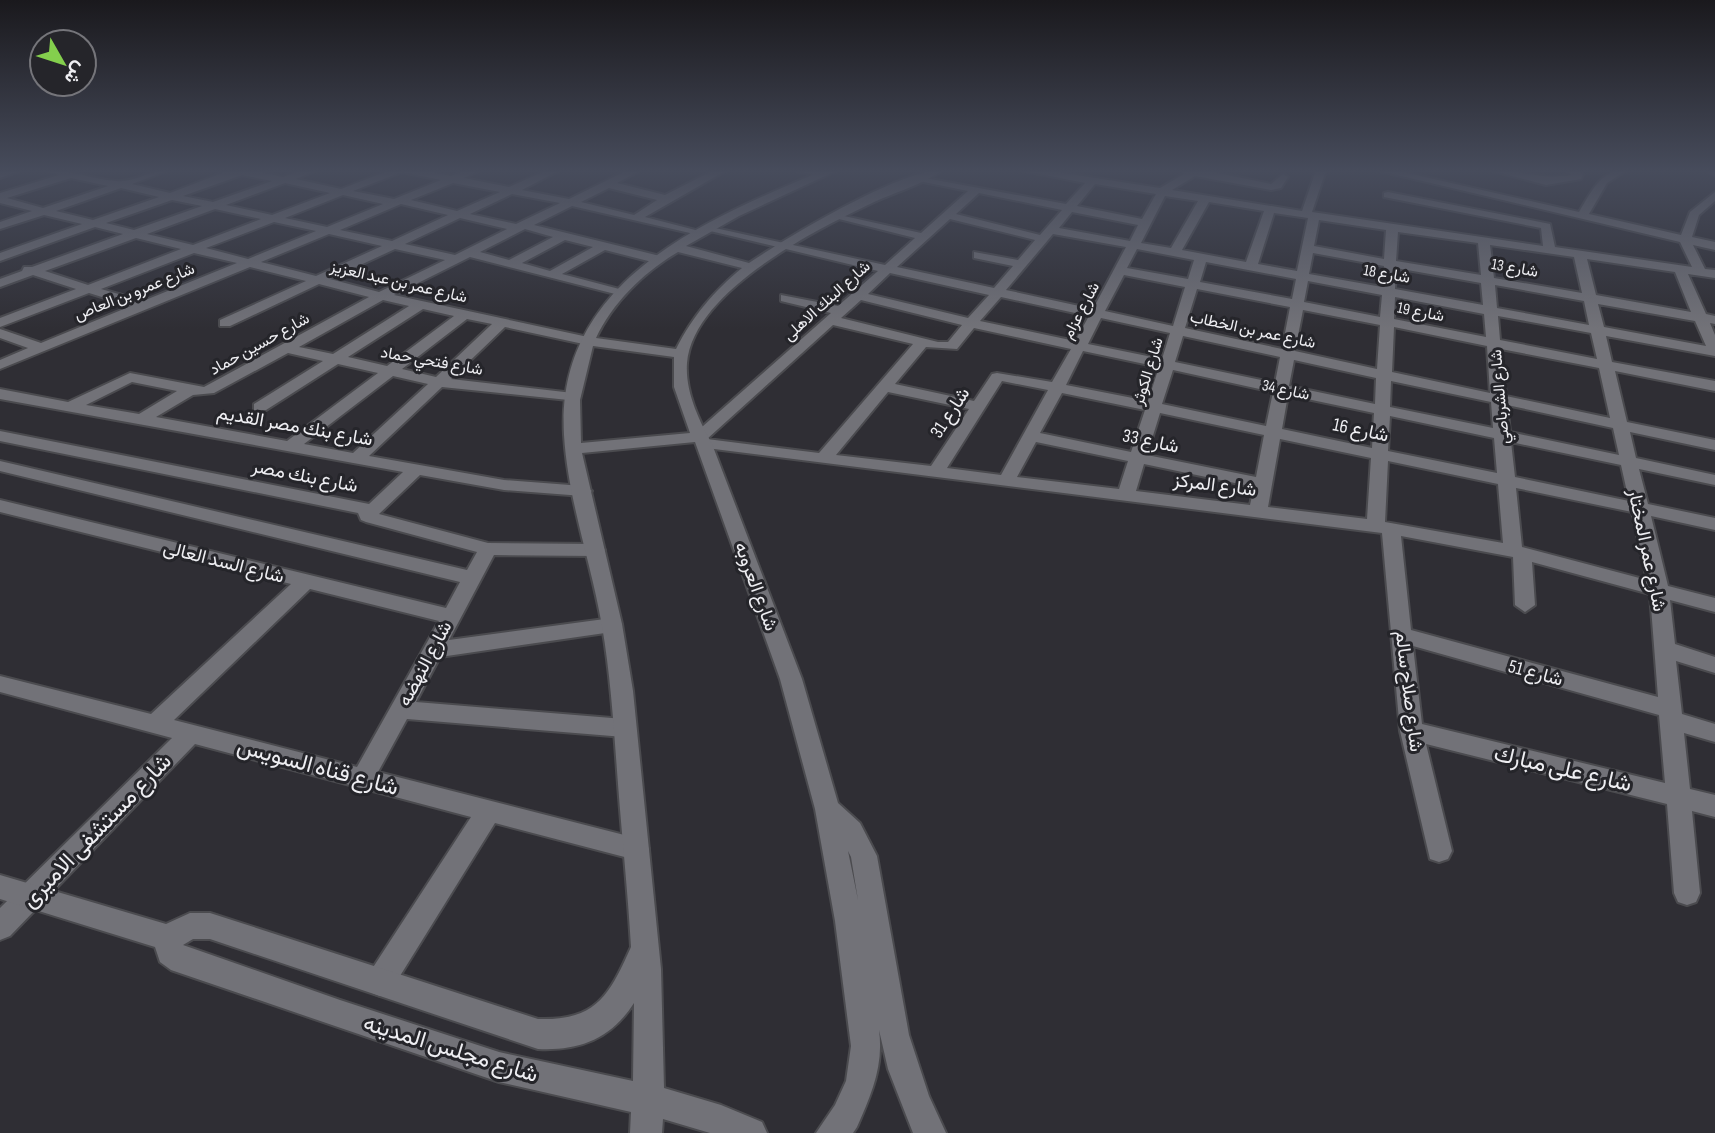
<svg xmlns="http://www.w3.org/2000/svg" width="1715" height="1133" font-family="'Sofia Sans Condensed',Vazirmatn,sans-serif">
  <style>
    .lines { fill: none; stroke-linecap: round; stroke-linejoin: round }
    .minor-casing { stroke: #4b4b4f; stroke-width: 4 }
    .tertiary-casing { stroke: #4b4b4f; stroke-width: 4 }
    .minor { fill: #727278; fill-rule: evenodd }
    .tertiary { fill: #727278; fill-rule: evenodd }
    .labels { text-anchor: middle; stroke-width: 6; stroke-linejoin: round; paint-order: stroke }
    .far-street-label { font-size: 16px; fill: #eeeef2; stroke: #25252a }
    .street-label { font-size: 19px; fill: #eeeef2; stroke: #25252a }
    .near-street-label { font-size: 23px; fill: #eeeef2; stroke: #25252a }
  </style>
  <rect width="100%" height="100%" fill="#2f2e34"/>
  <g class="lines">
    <g class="minor-casing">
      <g id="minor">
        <polygon points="6,170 22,170 0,178 0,172"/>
        <path d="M46 170C70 170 92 179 116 181 133 183 151 170 169 170L132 184 170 193 230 170H250L283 177 302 170H317L296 179 341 189 390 170H421L451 176 466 170H480L464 178 509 187 547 170H560L522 190 569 199 628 170H641L617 183 665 195 714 170H727L645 217 703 232V236L572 206 534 225 660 256 662 259 656 263 605 250 562 274 623 290V296L470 257 394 295 588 337 595 341 588 345 505 327 451 379 573 393 578 395V401L442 387 369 456 504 480 583 486 592 491 583 496 504 490 420 475 379 514 488 543 596 544 605 550 596 556 494 555 449 640 612 618 619 620 622 625 619 630 612 632 440 657 416 702 624 719 632 722 635 728 632 734 624 737 407 719 378 772 636 838 645 841 649 849 645 857 636 860 495 823 390 992 380 996 370 992 366 982 370 972 471 817 195 744 10 936 0 940V908L172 738 0 692V676L151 714 291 584 0 512V500L446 608 460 582 0 471V461L467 570 477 552 366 522 361 520 358 513 0 441V431L369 504 403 472 0 399V389L68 402 130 373 204 387 369 297 319 284 230 326H220V320L306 281 250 267 0 369V360L28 348 0 338V329L41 343 131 306 89 293 0 327V318L76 289 33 275 0 287V279L22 271 24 267H32L123 234 95 227 0 261V253L82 224 44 215 0 229V222L32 211 0 203V193L59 175ZM402 172 441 180 394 199 353 191ZM242 175 272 181 213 202 183 196ZM71 178 108 186 43 208 7 198ZM285 183 330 193 272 215 226 205ZM453 183 500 192 457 211 411 200ZM121 188 159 197 93 220 56 211ZM609 188 657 200 634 215 581 202ZM512 194 560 203 516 224 470 214ZM343 195 383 204 327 227 285 218ZM172 200 202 206 134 230 106 223ZM401 204 448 215 392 241 340 230ZM215 209 261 219 193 245 147 234ZM460 218 507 229 455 255 405 244ZM274 222 316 231 248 259 206 248ZM525 229 553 237 509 260 480 252ZM329 234 382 246 316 276 261 262ZM136 238 181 249 88 285 45 271ZM565 240 593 247 550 271 522 263ZM395 249 445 260 379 292 330 279ZM194 253 237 263 143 301 101 289ZM383 300 409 306 333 354 299 347ZM423 309 454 316 387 366 348 357ZM467 319 492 324 436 377 402 369ZM288 353 323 361 254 404V410H266L338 364 378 373 287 441 156 417 193 395 214 393ZM393 376 428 384 353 453 304 444ZM132 382 177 391 139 414 86 405ZM310 589 439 621 357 767 174 720Z"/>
        <polygon points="793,170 817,170 828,174 823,177"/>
        <path d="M1020 170H1044L1160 188 1184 174 1183 170H1203L1271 184 1283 174 1288 177 1281 188 1271 190 1195 176 1172 190 1302 211 1316 170H1326L1312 212 1543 246 1541 228 1384 197V193L1388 192 1550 224 1555 247 1692 267 1680 242 1376 170H1394L1579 212C1592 191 1600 170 1627 170L1607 183 1589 214 1681 235 1690 212 1715 192V201L1699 215 1692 237 1715 242V250L1693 245 1705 269 1715 270V278L1688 274 1706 314 1715 316V324L1710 323 1715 335V356L1606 336 1612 362 1715 381V391L1615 371 1627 422 1715 440V450L1630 432 1636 458 1715 475V485L1639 469 1648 504 1715 518V530L1651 516 1668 586 1715 598V612L1670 600 1675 644 1715 657V673L1676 661 1682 714 1715 724V742L1684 733 1690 789 1715 795V817L1692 811 1700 893 1696 902 1687 905 1678 902 1674 893 1667 804 1426 744 1452 851 1448 859 1439 862 1430 859 1400 731 1382 533 698 447V441L692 437 694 434 831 313 781 301V295L838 306 878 271 706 230V226L885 265 915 238 835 218V214L921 233 968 191 914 180V176L1066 204 1085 183ZM1095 184 1156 194 1142 219 1077 206ZM979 193 1062 210 1040 235 956 214ZM1165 196 1198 201 1171 248 1141 243ZM1209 202 1264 211 1246 262 1182 250ZM1072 212 1138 225 1130 241 1059 228ZM1274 213 1308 218 1297 271 1258 264ZM950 219 1035 240 1018 260 974 252V258L1013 266 994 288 897 267ZM1319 220 1386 230 1384 259 1314 246ZM1398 232 1478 243 1481 275 1396 261ZM1053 234 1126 247 1093 309 1006 290ZM1490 245 1574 257 1582 293 1494 278ZM1137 249 1194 260 1188 279 1127 268ZM1313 253 1384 266 1382 287 1309 274ZM1587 259 1675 272 1691 312 1596 295ZM1206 262 1296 279 1292 299 1200 282ZM1396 268 1481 283 1483 305 1395 289ZM890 273 989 295 968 318 868 294ZM1124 275 1185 287 1173 326 1105 311ZM1308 281 1382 295 1380 317 1304 302ZM1495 285 1584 301 1589 325 1497 308ZM1197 289 1290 307 1282 349 1185 328ZM1001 297 1089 316 1075 341 980 321ZM1395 297 1484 314 1486 337 1394 319ZM861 300 962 325 948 342H938L841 318ZM1598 304 1695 321 1706 346 1604 327ZM1303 310 1380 325 1377 369 1295 351ZM1498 316 1591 333 1597 359 1500 340ZM1101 318 1170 333 1162 359 1088 344ZM833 325 913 344 819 453 707 439ZM1394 327 1487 346 1490 393 1392 372ZM974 328 1071 349 1052 382 997 373 992 374 974 401 895 384 926 347 957 349ZM1183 336 1280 357 1275 383 1175 362ZM1501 349 1599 368 1610 418 1506 396ZM1083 351 1159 367 1148 401 1066 385ZM1294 360 1376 378 1375 404 1289 386ZM1173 370 1273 392 1266 426 1162 404ZM1002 381 1048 390 1001 475 947 468ZM1391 381 1491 402 1493 428 1390 407ZM888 392 969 409 931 466 836 455ZM1062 393 1145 410 1131 452 1040 433ZM1288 395 1374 413 1372 448 1282 429ZM1507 405 1613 428 1619 455 1510 432ZM1160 413 1264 435 1256 477 1147 455ZM1390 416 1494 438 1497 473 1388 451ZM1280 439 1371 458 1367 519 1268 507ZM1036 442 1128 461 1119 489 1017 477ZM1511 442 1621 465 1629 501 1515 477ZM1388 461 1498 484 1503 543 1385 522ZM1144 464 1254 487 1250 505 1136 491ZM1516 488 1632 512 1647 580 1522 547ZM1401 536 1513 557 1515 605 1525 612 1535 605 1532 562 1650 594 1658 697 1411 630ZM1413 646 1659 715 1665 783 1422 724Z"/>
        <path d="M1490 170C1522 170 1538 180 1572 175L1566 170H1578L1583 174 1581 179 1546 185Z"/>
        <polygon points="1707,170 1715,170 1715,176"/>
      </g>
    </g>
    <g class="tertiary-casing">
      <path id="tertiary" d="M824 170H838L739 216 686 246 749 263C788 237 899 170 942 170 923 185 892 193 870 204 813 231 693 292 687 363 685 392 699 420 712 444L802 679 838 803 860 823 877 856 909 1035 929 1096 946 1133H913L888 1069 879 1030C884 1066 871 1095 857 1127L853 1133H816L835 1105 846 1081 851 1046 835 921 815 809 780 679 695 442 582 453 622 624 633 691 661 969 664 1088 721 1105 762 1122 767 1133H710L663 1119 662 1133H630L631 1112 499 1082 171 970 160 962 155 947 0 899V875L166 924 190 913H210L538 1019C596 1021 609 996 631 947 628 893 622 838 618 784 614 731 611 678 602 626 591 562 568 500 564 435 555 280 706 220 824 170ZM678 252 742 268C713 292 693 316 676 349L596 338C613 302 644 272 678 252ZM593 346 674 357V387L690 433 581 443 580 400ZM848 851 851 857 858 900ZM193 939H210L538 1049C579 1051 611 1039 634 1003L633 1081 499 1052 340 1000 183 945Z"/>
    </g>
    <use href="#minor" class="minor"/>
    <use href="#tertiary" class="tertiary"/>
  </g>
  <linearGradient id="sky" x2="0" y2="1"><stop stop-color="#1a191d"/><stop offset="0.52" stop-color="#474c5c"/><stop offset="1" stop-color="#474c5c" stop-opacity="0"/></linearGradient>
  <rect width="1715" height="329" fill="url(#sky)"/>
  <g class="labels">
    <g class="far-street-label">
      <text transform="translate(1515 267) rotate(10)" y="6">شارع 13</text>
      <text transform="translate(1387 273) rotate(10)" y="6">شارع 18</text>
      <text transform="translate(399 281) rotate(13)" y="6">شارع عمر بن عبد العزيز</text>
      <text transform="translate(134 291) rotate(-22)" y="6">شارع عمرو بن العاص</text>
      <text transform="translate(826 300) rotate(-42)" y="6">شارع البنك الاهلى</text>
      <text transform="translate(1080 310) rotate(-62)" y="6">شارع عزام</text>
      <text transform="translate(1421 311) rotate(11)" y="6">شارع 19</text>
      <text transform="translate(1253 329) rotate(12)" y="6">شارع عمر بن الخطاب</text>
      <text transform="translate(259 343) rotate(-29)" y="6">شارع حسين حماد</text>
      <text transform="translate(432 360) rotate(10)" y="6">شارع فتحي حماد</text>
      <text transform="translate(1147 371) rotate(-73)" y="6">شارع الكوثر</text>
      <text transform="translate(1286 389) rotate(12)" y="6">شارع 34</text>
      <text transform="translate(1499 397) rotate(-95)" y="6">شارع الشرباصي</text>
    </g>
    <g class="street-label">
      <text transform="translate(949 412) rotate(-57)" y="7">شارع 31</text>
      <text transform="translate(295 425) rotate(10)" y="7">شارع بنك مصر القديم</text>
      <text transform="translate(1361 429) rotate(12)" y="7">شارع 16</text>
      <text transform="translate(1151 440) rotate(12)" y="7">شارع 33</text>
      <text transform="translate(305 475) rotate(11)" y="7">شارع بنك مصر</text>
      <text transform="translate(1215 484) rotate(7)" y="7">شارع المركز</text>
      <text transform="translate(1648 550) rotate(78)" y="7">شارع عمر المختار</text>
      <text transform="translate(224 561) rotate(14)" y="7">شارع السد العالى</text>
      <text transform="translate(757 586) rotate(70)" y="7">شارع العروبه</text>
      <text transform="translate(424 663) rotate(-62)" y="7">شارع النهضه</text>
      <text transform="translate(1536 672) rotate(15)" y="7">شارع 51</text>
      <text transform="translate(1410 691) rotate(83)" y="7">شارع صلاح سالم</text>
    </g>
    <g class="near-street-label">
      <text transform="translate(318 766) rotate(15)" y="8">شارع قناه السويس</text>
      <text transform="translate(1563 768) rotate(13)" y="8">شارع على مبارك</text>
      <text transform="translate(96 830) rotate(-46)" y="8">شارع مستشفى الاميرى</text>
      <text transform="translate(451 1048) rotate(17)" y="8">شارع مجلس المدينه</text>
    </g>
  </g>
  <g transform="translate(63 63) rotate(129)"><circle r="33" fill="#25252a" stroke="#75757a" stroke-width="2"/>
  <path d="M0-5L12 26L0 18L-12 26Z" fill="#84cf4d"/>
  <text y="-10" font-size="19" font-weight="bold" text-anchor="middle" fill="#eeeef2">ش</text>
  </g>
</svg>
